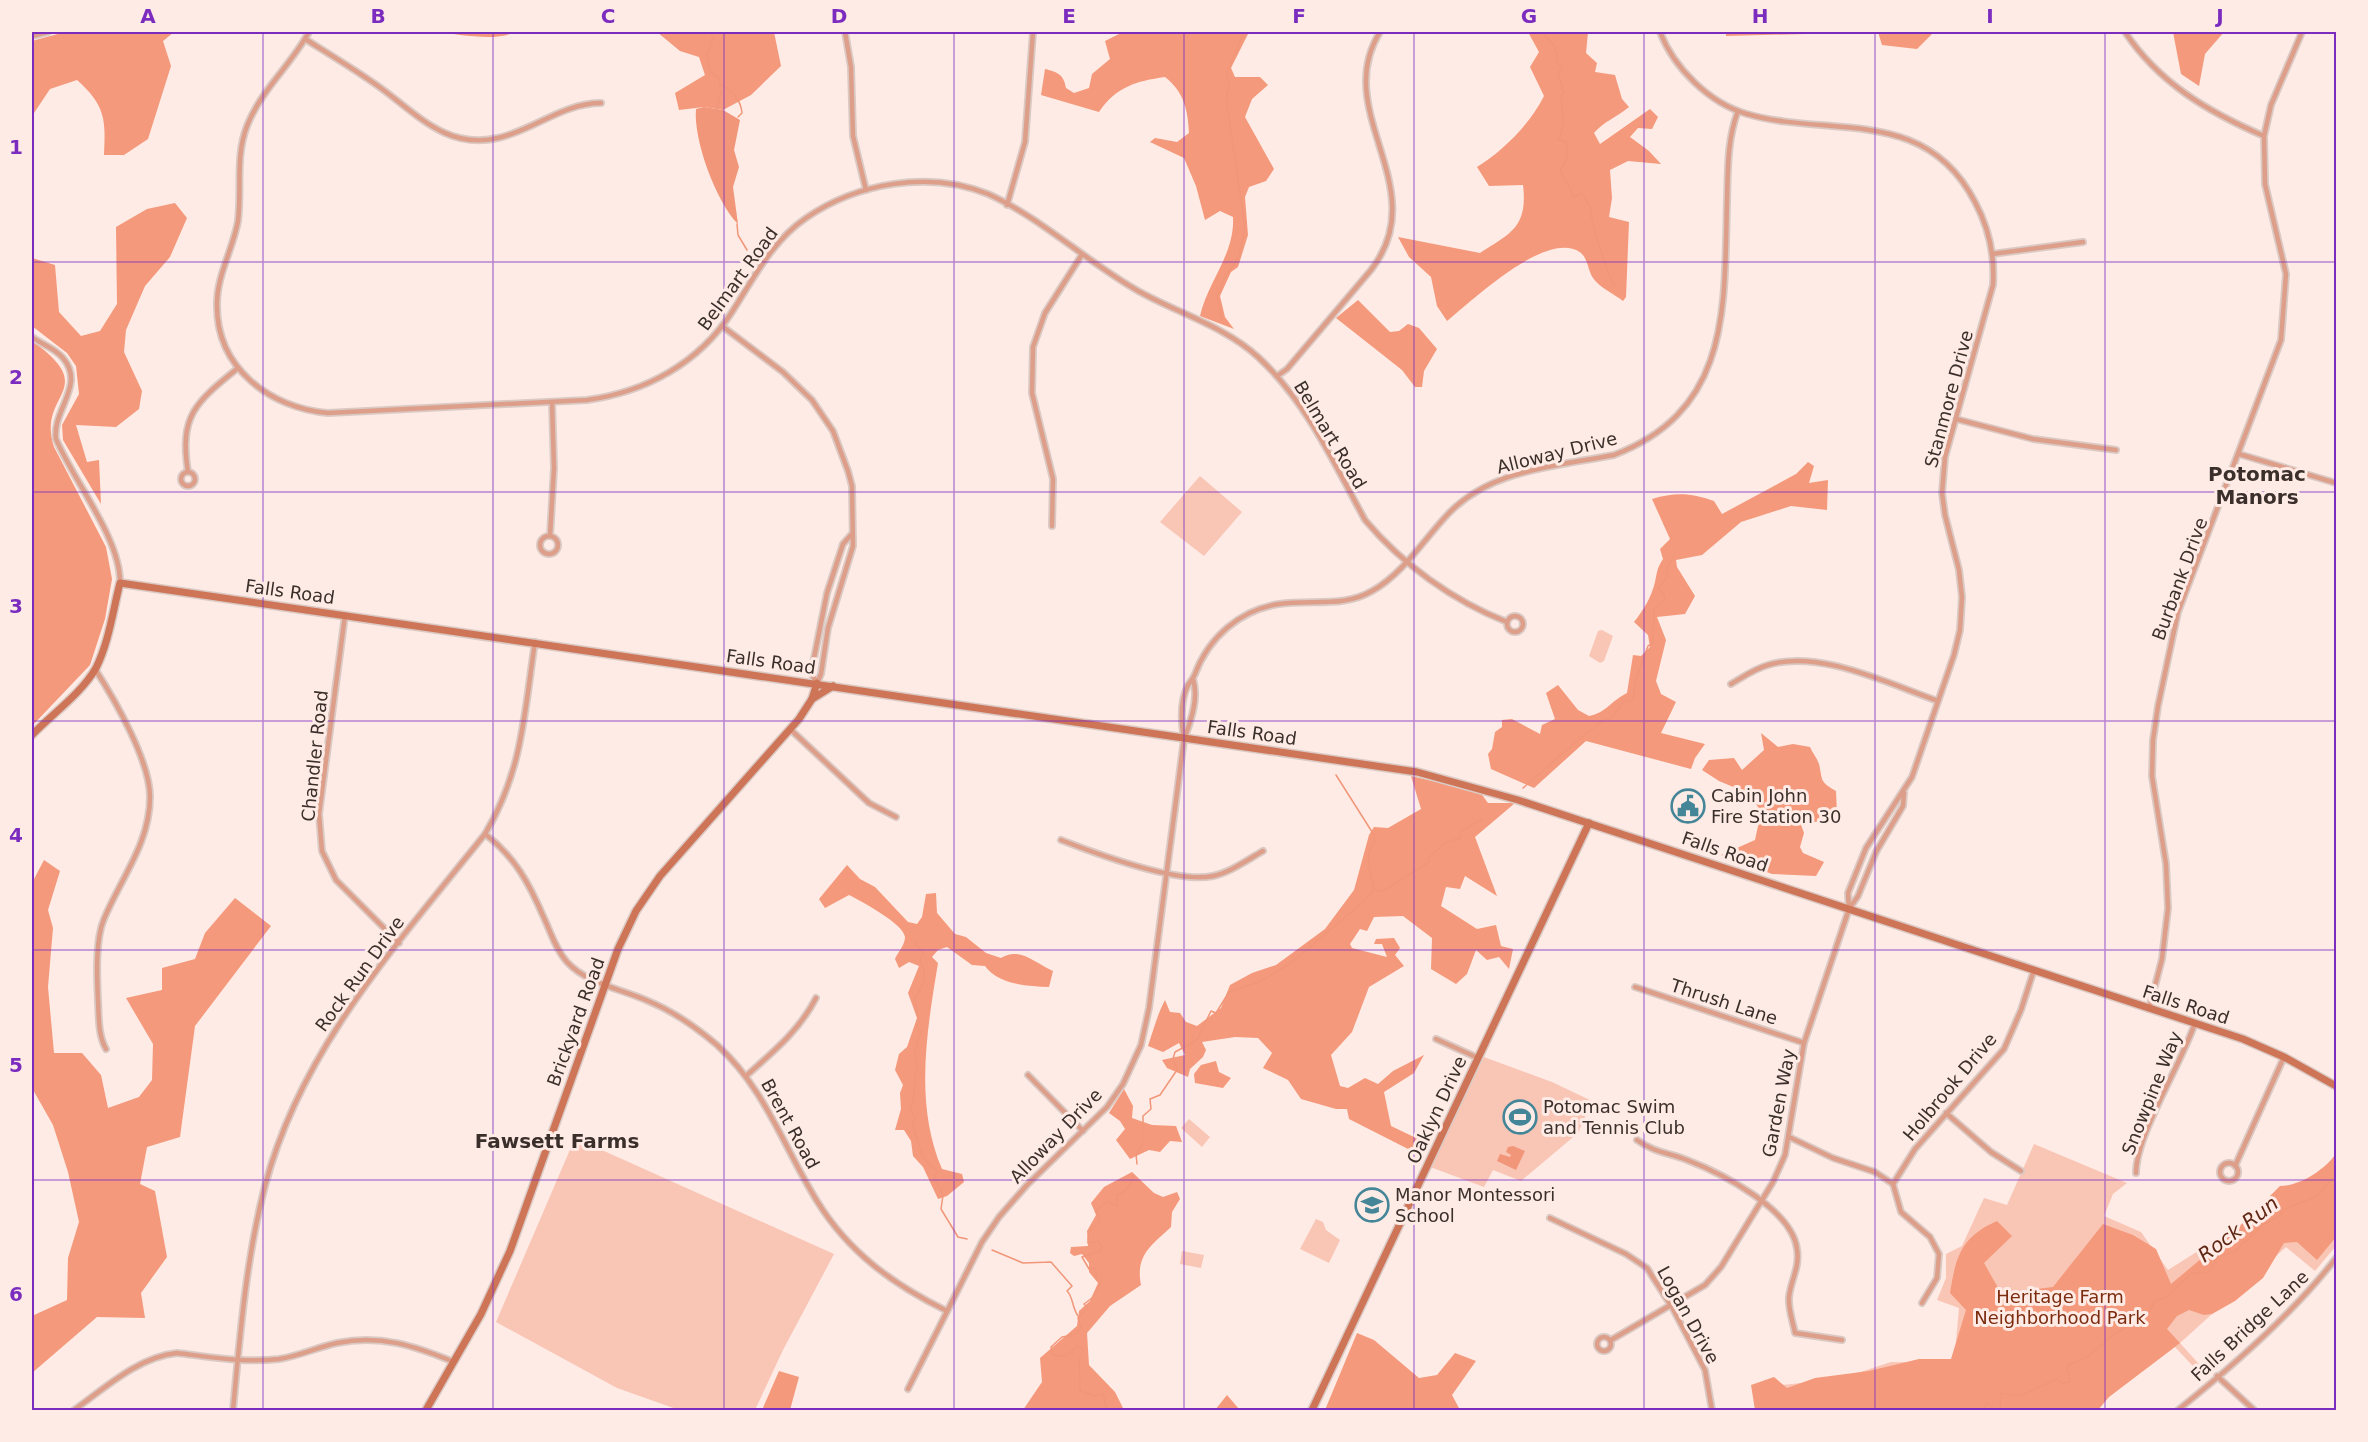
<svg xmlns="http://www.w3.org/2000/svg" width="2368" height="1442" font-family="'DejaVu Sans',sans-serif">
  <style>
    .green { fill: #f9c6b6 }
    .forest { fill: #f4997b }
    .water { fill: #f19679 }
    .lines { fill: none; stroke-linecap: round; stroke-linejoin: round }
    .stream { stroke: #f19679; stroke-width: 1.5 }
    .street-casing { stroke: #dbc9c4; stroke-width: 8 }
    .secondary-casing { stroke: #dbc9c4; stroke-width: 10 }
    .street { stroke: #dd9e8a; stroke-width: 4.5 }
    .secondary { stroke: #ce7457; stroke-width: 7 }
    .grid { fill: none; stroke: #7b2cbf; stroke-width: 1.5; stroke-opacity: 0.55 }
    .labels { text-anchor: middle; stroke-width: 6; stroke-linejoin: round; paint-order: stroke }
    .street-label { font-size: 18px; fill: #3b2f2c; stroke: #feebe5 }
    .poi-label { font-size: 18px; fill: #3b2f2c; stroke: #feebe5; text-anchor: start }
    .park-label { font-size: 18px; fill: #7c2c0f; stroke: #feebe5 }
    .neighbourhood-label { font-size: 20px; font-weight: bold; fill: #3b2f2c; stroke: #feebe5 }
    .water-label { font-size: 20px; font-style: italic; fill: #602714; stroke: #feebe5 }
    .neatline { fill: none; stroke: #7b2cbf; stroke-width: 2 }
    .grid-label { font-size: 20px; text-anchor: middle; font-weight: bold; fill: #7b2cbf }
  </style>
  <rect width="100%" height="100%" fill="#feebe5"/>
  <g class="green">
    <polygon points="1200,476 1242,512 1204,556 1160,522"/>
    <polygon points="1602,630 1613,636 1604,661 1600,663 1589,656 1598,631"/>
    <polygon points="1484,1057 1552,1082 1592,1101 1578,1133 1521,1181 1493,1170 1484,1187 1430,1167"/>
    <polygon points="1189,1119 1210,1137 1202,1147 1181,1128"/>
    <polygon points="575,1138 834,1254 783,1350 755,1410 679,1410 617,1388 496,1322"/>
    <polygon points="2034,1144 2127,1183 2113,1194 2104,1216 2141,1232 2168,1270 2323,1172 2336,1153 2336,1246 2315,1271 2286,1247 2180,1343 2207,1373 2203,1377 2175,1347 2091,1410 1759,1410 1782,1385 1839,1379 1891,1362 1954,1363 1959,1308 1937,1300 1946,1278 1946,1254 1962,1246 1984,1198 2007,1205"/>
    <polygon points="1316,1219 1323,1222 1326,1230 1340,1240 1329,1263 1300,1249"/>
    <polygon points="1182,1251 1204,1255 1201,1268 1180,1264"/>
  </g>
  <g class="forest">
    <path d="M65 32H174L163 41 171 66 148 139 124 155H104C106 119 105 105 77 80L50 89 32 116V41Z"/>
    <path d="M437 32H514C497 42 456 34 437 32Z"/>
    <polygon points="657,32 774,32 781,66 751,95 723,110 704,107 679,110 675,93 705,75 699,57 680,51"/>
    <path d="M1123 32H1215L1220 34 1249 32 1231 68 1235 77H1260L1268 85 1252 99 1245 117 1274 169 1266 181 1249 187 1245 197 1248 235 1238 267 1231 272 1220 296 1225 317 1234 329 1200 316C1208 281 1235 254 1233 217L1220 211 1205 220 1196 186 1184 158 1150 142 1155 138 1177 142 1189 133C1188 110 1184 92 1165 77 1136 81 1116 87 1099 112L1041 95 1045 69C1058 72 1064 75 1066 88L1074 93 1089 88 1092 74 1110 59 1105 41Z"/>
    <path d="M1528 32H1588L1586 53 1597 63 1595 72 1615 75 1622 99 1629 107C1617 117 1603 122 1594 133L1600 144 1650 109 1658 117 1652 129 1638 128 1630 137 1649 151 1661 164 1628 161 1610 170 1612 198 1609 217 1629 222 1626 297 1623 301C1614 294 1599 287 1593 278 1588 271 1588 259 1581 253 1548 228 1473 300 1447 321L1437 306 1431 277 1409 257 1398 237 1480 253C1511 233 1528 227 1523 185L1489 186 1477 167C1503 151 1530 124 1544 96L1530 67 1539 52Z"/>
    <polygon points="1726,32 1934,32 1917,49 1882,45 1878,32 1726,36"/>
    <polygon points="2173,32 2224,32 2205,54 2199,86 2181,74"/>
    <polygon points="175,203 187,218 170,257 145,286 126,330 124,352 142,391 139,409 116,427 76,425 87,462 99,460 101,504 63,440 62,425 79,394 76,366 67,353 32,326 32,258 55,265 59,312 81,336 100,331 117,304 116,227 147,209"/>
    <polygon points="1358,300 1390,332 1399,331 1408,324 1419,328 1437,349 1424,371 1422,387 1415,387 1402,370 1336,318"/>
    <path d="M32 341C102 391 36 392 54 447L106 547 112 579 105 619 90 665 32 726Z"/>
    <path d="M1808 462 1814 466 1809 483 1828 480 1827 510 1791 506 1741 522 1702 555 1676 560 1677 567 1695 596 1685 614 1657 617 1666 640 1656 681 1661 694 1676 702 1661 733 1705 744 1695 758 1691 769 1586 741 1534 788 1491 769 1488 754 1492 749 1495 732 1502 727V720L1512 719 1540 734 1542 725 1555 719 1546 693 1558 685 1578 710 1589 716C1606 713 1612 700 1627 693L1633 655 1641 656 1650 647 1648 635 1634 622C1643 611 1652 596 1655 582 1657 572 1657 568 1663 559L1660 549 1670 539 1652 499C1676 492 1691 493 1714 501L1722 514 1796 474Z"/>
    <path d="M1761 733 1778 747 1793 744 1810 747C1812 752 1817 758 1819 764 1823 781 1819 781 1836 791L1837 815 1829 822H1800L1804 833 1800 847 1803 853 1824 862 1816 876 1772 874 1721 855 1755 840 1761 812 1750 794 1719 781 1702 770 1709 760 1734 758 1742 770 1764 750Z"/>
    <path d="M1411 776 1480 792 1488 803H1515L1475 837 1497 896 1465 876 1460 889 1446 887 1441 906 1477 929 1496 925 1501 946 1513 949 1509 969 1499 957 1487 960 1476 950 1467 974 1456 984 1431 969 1432 938 1403 916 1374 917 1367 931 1360 929 1350 944 1352 948 1387 957 1382 944H1374L1376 939 1394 938 1400 948 1395 955 1404 966 1369 987 1352 1032 1331 1055 1340 1086 1348 1088 1365 1078 1378 1084 1393 1071 1424 1055 1414 1073 1384 1092 1391 1126 1414 1137 1437 1123 1426 1146 1414 1152 1349 1119 1347 1109H1336L1301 1099 1288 1080 1263 1068 1272 1053 1258 1038 1235 1037 1202 1042 1206 1050 1203 1057 1190 1069 1188 1077 1167 1068 1162 1060 1185 1055 1179 1043 1163 1052 1148 1046C1153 1031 1158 1013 1165 1000L1170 1012 1180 1013 1186 1022 1197 1026 1221 1008 1230 985 1252 973 1276 965 1325 929 1354 890 1369 835 1374 827 1388 828 1421 809Z"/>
    <polygon points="44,860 60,871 48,910 53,928 48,987 54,1053 82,1053 101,1075 108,1108 139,1097 152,1080 153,1044 126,998 162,990 162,968 195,959 205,933 235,898 271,926 195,1026 180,1137 147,1147 140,1184 155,1191 167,1257 141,1293 145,1318 97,1317 32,1373 32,1316 67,1300 68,1258 79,1222 68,1172 53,1125 32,1088 32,883"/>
    <path d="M847 865 860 879 875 887 908 922 917 924 922 917 926 894 936 893 937 913 955 934 966 937 986 953 1001 958C1020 946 1036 964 1053 971L1049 987C1027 986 999 985 985 966L972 965 947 947 938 950 932 957 938 963C927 1030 914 1104 942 1169L962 1174 964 1182 947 1196 938 1199 923 1167 913 1156 911 1141 904 1130H895L901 1109 900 1093 903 1085 895 1070 899 1054 907 1047 917 1018 908 993 919 966 909 962 899 968 895 959C898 952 905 945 905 937 904 924 861 901 849 895L825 908 819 899Z"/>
    <polygon points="1216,1061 1219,1072 1231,1078 1223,1088 1195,1083 1194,1074 1201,1065"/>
    <polygon points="1124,1089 1133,1106 1132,1118 1152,1125 1176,1126 1182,1142 1170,1141 1160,1152 1149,1150 1130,1159 1116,1140 1125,1129 1120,1121 1109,1113"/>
    <path d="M2336 1154V1237L2317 1260 2297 1242 2284 1243 2263 1278 2235 1301 2212 1314 2204 1315 2189 1310 2177 1316 2167 1329 2180 1343 2109 1397 2098 1410H1755L1751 1385 1774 1377 1787 1388 1815 1378 1869 1371 1919 1359H1951L1966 1310 1950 1293C1956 1256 1961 1237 1997 1221L2012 1236 1984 1263 2001 1293 2053 1287 2103 1224 2133 1235 2156 1249 2171 1284 2238 1228 2280 1186C2300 1186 2324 1170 2336 1154Z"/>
    <path d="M1132 1172 1154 1193 1163 1197 1177 1192 1180 1199 1172 1212 1171 1227C1152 1245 1135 1255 1141 1285L1110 1306 1087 1333 1089 1365 1115 1392 1124 1410H1023L1042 1382 1040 1358 1077 1326 1079 1311 1090 1301 1098 1283 1089 1272V1263L1082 1254 1074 1256 1070 1253 1071 1247 1088 1246 1087 1231 1096 1215 1091 1203 1104 1187Z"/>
    <polygon points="1357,1333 1374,1340 1419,1378 1437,1375 1455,1353 1476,1361 1452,1395 1460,1410 1325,1410"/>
    <polygon points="779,1371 799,1377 790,1410 762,1410"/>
    <polygon points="1227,1395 1239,1409 1215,1410"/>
  </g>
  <g class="water">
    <path d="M704 107 723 110 740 120 734 150 739 167 733 187 738 224C716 202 693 139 696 109Z"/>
    <polygon points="1513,1146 1525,1151 1516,1170 1497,1161 1500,1154 1510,1157 1511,1155 1506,1152 1508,1147"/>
  </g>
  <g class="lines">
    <g class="stream">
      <polyline points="711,32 713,39 707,55 710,72 719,77 721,93 717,108"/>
      <path d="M1541 32C1551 42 1559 47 1557 62L1563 69 1558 74 1564 93 1560 97C1564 110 1565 128 1558 140L1565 141C1570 150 1567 162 1560 170L1574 197 1582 193 1591 208C1589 218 1608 276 1615 286"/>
      <path d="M720 84C731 90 741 100 742 113L738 117"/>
      <polyline points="737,224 738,235 747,250"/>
      <polyline points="1222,320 1217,296 1226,275 1239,257 1245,228 1226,98 1229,86 1227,73 1244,32"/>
      <polyline points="1523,788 1577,741 1604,720 1612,718 1624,701 1633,700 1636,680 1648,646 1653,643 1654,610 1665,600 1664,594 1658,589 1667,577 1666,569 1674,556"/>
      <polyline points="1375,890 1383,891 1429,862 1428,858 1445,843 1460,838 1460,832 1482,819"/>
      <path d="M917 941 916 944 923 952 920 962C928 975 924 985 915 998L919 1023 916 1026 921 1032C916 1040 913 1059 918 1067 911 1082 918 1095 910 1109L915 1119 913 1125 923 1157 937 1172 934 1178 943 1195 941 1209 958 1237 967 1239"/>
      <path d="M1137 1164 1136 1154 1143 1144V1116L1151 1109 1150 1099 1160 1095 1177 1070 1173 1059 1175 1052 1197 1040 1211 1011 1216 1013 1229 992 1259 982 1291 963 1362 903 1374 890C1372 875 1363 856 1374 843V835L1336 775"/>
      <path d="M992 1250 1023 1263 1051 1262 1072 1286 1067 1291C1073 1296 1072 1308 1078 1316"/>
      <path d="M1107 1410 1103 1394 1095 1396 1080 1391 1079 1361 1083 1350 1078 1345 1066 1356 1053 1355 1051 1347 1062 1337 1074 1335 1081 1328 1078 1318 1088 1308 1084 1304 1092 1298 1101 1282 1097 1279 1095 1268 1089 1269 1082 1257 1100 1251 1102 1247 1098 1241 1088 1243C1088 1232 1090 1229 1099 1223L1097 1210 1107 1202 1118 1206 1116 1195C1127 1192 1130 1187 1133 1175"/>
      <polyline points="1952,1410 1958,1410"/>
      <polyline points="1983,1410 1987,1402 1995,1410"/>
      <polyline points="2000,1410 2001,1393 2020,1396 2057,1379 2062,1383 2070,1382 2067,1366 2087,1357 2113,1335 2148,1315 2154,1302 2168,1296 2191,1274 2209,1272 2218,1256 2233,1253 2264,1224 2278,1217 2285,1209 2317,1196 2336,1174"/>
    </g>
    <g class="street-casing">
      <g id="street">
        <path d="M309 32C291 65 261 90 247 126 235 157 242 189 238 221 233 249 217 275 217 304 216 368 270 408 328 413L587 400C646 392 699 363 732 312 754 278 771 242 806 218 857 183 929 170 988 194 1040 217 1088 263 1140 292 1178 313 1226 327 1258 357 1306 401 1334 463 1365 520 1402 564 1453 601 1507 622"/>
        <polyline points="845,32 851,67 853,136 866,190"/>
        <path d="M1660 32C1674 68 1709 103 1747 114 1830 138 1925 105 1975 202 1989 228 1995 255 1993 285L1945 457 1942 493 1945 515 1959 570 1962 597 1960 630 1954 655 1912 777 1866 848 1848 893 1849 909"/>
        <path d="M2125 32C2159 83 2208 112 2264 136"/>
        <polyline points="32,36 48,32"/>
        <path d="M305 39C329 54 354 69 378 86 416 113 446 150 498 138 534 130 563 103 601 103"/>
        <polyline points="1007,205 1025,142 1033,32"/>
        <polyline points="1992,254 2083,242"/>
        <polyline points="722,326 783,372 812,400 833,431 848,471 852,486 853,546 828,628 821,674 817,683"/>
        <path d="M32 337C41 344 55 348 63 358 86 385 52 410 56 439 73 480 121 539 120 583"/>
        <path d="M1277 376 1287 369 1371 270C1435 188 1330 112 1380 32"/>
        <polyline points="1956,419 2033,439 2116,450"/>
        <polyline points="2239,454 2336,483"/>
        <circle cx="188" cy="479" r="7"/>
        <path d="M188 472C179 415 196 402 238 368"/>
        <polyline points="1052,526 1053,479 1032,393 1033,347 1045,313 1081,256"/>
        <polyline points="550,536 554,468 552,402"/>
        <circle cx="549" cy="545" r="9"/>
        <polyline points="345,615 319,814 322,851 336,880 399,943"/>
        <circle cx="1515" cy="624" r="8"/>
        <path d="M95 669C115 700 150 761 150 797 150 843 121 878 104 919 95 940 97 978 98 1001 99 1017 98 1035 106 1049"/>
        <polyline points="817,683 811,673 827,593 843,544 851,535"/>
        <path d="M1731 684C1743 677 1754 669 1768 665 1819 649 1889 684 1938 701"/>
        <polyline points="790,729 869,803 896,817"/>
        <path d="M1184 739C1181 722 1180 701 1188 685 1191 681 1193 679 1195 674 1209 637 1240 610 1279 604 1311 599 1343 608 1372 591 1403 574 1425 538 1449 513 1492 469 1557 466 1614 455 1732 410 1724 306 1727 201 1728 169 1727 140 1738 111"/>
        <path d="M485 834C515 857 529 883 544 918 551 933 556 950 567 962 587 984 622 989 648 1001 673 1011 697 1028 717 1045 765 1088 784 1148 817 1201 849 1253 894 1285 947 1311"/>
        <path d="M1061 840C1097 854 1177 884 1213 876 1231 872 1247 860 1263 851"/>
        <polyline points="1635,987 1804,1043"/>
        <polyline points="2149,1009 2162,959 2168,908 2166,864 2152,776 2153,740 2158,706 2178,612 2281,340 2286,274 2265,184 2264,136 2271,105 2302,32"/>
        <polyline points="1436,1039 1478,1058"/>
        <polyline points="1028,1075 1083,1131"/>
        <path d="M746 1076C773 1052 799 1031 816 998"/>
        <polyline points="1946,1113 1991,1152 2021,1171"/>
        <polyline points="1789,1137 1833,1158 1875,1172 1893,1184 1901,1212 1930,1237 1939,1254 1937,1278 1922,1303"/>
        <path d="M1637 1140C1653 1152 1669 1153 1687 1160 1721 1173 1792 1209 1797 1249 1800 1268 1791 1279 1789 1297 1788 1309 1793 1322 1795 1333L1842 1340"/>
        <circle cx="2229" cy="1172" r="9"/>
        <polyline points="2235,1166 2284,1057"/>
        <path d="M2136 1173C2136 1135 2181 1065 2195 1023"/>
        <polyline points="1893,1184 1915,1149 2004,1049 2021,1010 2034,970"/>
        <polyline points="1550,1218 1626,1254 1647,1268 1672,1307 1705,1370 1712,1410"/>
        <circle cx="1604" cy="1344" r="7"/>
        <polyline points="1611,1340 1705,1285 1721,1267 1773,1182 1785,1155 1804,1043 1849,909 1858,896 1876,852 1903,806 1904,793"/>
        <polyline points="2217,1376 2254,1410"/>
        <path d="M908 1389 982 1242 999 1217 1027 1185 1107 1107 1123 1084 1141 1045 1149 1008 1184 739C1191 721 1199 698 1193 679"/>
        <path d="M74 1410C105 1388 138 1357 177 1353 211 1357 245 1363 279 1359 299 1356 318 1347 337 1343 380 1334 415 1346 454 1362"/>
        <path d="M233 1410C240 1335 246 1259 265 1186 301 1048 399 942 485 834 523 770 524 714 535 642"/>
        <path d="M2178 1410C2233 1366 2293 1314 2336 1258"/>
      </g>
    </g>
    <g class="secondary-casing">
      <g id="secondary">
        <polyline points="812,699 833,686"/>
        <path d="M32 735C52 714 81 694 96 668 109 642 113 610 120 583L1417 772 1518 800 2243 1039 2284 1057 2336 1086"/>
        <polyline points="426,1410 481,1314 510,1251 618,949 636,911 660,876 799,719 812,699 817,683"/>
        <polyline points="1312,1410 1589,823"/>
      </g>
    </g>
    <use href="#street" class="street"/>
    <use href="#secondary" class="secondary"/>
  </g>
  <path class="grid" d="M263 32V1410M493 32V1410M724 32V1410M954 32V1410M1184 32V1410M1414 32V1410M1644 32V1410M1875 32V1410M2105 32V1410M32 262H2336M32 492H2336M32 721H2336M32 950H2336M32 1180H2336"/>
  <defs>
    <g id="civic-ring" transform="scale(1.725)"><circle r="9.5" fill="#feebe5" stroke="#448598" stroke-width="1.5"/><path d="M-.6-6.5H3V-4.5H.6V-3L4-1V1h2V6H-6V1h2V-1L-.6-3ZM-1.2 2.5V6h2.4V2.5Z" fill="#448598"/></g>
    <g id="stadium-ring" transform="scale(1.725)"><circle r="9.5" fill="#feebe5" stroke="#448598" stroke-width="1.5"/><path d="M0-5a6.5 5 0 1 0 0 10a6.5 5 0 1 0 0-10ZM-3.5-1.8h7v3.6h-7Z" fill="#448598"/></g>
    <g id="school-ring" transform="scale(1.725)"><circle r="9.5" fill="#feebe5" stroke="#448598" stroke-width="1.5"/><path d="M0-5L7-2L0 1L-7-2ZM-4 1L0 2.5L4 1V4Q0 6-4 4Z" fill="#448598"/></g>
  </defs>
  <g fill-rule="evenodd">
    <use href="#civic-ring" x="1688" y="806"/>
    <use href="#stadium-ring" x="1520" y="1117"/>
    <use href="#school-ring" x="1372" y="1205"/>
  </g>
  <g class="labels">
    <g class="street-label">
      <text transform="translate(738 279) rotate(-54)" y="6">Belmart Road</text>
      <text transform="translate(1949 399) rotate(-75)" y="6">Stanmore Drive</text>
      <text transform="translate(1330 435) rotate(59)" y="6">Belmart Road</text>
      <text transform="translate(1557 453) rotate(-14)" y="6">Alloway Drive</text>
      <text transform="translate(2180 579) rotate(-70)" y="6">Burbank Drive</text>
      <text transform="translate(290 592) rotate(8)" y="6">Falls Road</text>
      <text transform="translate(771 662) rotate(8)" y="6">Falls Road</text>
      <text transform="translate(1252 733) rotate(8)" y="6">Falls Road</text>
      <text transform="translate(315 756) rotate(-84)" y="6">Chandler Road</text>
      <text transform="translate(1725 852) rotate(19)" y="6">Falls Road</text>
      <text transform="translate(360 974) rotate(-54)" y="6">Rock Run Drive</text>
      <text transform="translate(1724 1002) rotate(18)" y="6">Thrush Lane</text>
      <text transform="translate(2186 1005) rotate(18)" y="6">Falls Road</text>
      <text transform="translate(576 1022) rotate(-70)" y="6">Brickyard Road</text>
      <text transform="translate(1950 1087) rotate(-50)" y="6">Holbrook Drive</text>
      <text transform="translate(2152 1093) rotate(-68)" y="6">Snowpine Way</text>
      <text transform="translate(1779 1103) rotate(-79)" y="6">Garden Way</text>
      <text transform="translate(1437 1110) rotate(-65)" y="6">Oaklyn Drive</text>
      <text transform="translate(790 1124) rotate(61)" y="6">Brent Road</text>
      <text transform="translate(1056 1136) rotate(-46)" y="6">Alloway Drive</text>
      <text transform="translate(1688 1315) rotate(61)" y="6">Logan Drive</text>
      <text transform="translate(2250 1326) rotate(-43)" y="6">Falls Bridge Lane</text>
    </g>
    <g class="poi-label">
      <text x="1711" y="802">Cabin John<tspan x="1711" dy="21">Fire Station 30</tspan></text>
      <text x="1543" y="1113">Potomac Swim<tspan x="1543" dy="21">and Tennis Club</tspan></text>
      <text x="1395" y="1201">Manor Montessori<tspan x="1395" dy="21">School</tspan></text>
    </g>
    <g class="park-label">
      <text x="2060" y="1303">Heritage Farm<tspan x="2060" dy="21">Neighborhood Park</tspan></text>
    </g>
    <g class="neighbourhood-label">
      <text x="2257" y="481">Potomac<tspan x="2257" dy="23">Manors</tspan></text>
      <text x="557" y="1148">Fawsett Farms</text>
    </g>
    <g class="water-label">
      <text transform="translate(2238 1229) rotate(-37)" y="7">Rock Run</text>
    </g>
  </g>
  <rect width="2368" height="1442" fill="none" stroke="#feebe5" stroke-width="66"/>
  <rect x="33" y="33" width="2302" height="1376" class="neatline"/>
  <g class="grid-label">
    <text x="148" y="23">A</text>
    <text x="378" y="23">B</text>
    <text x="608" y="23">C</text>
    <text x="839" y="23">D</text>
    <text x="1069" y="23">E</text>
    <text x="1299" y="23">F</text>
    <text x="1529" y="23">G</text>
    <text x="1760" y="23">H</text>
    <text x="1990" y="23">I</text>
    <text x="2220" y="23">J</text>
    <text x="16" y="154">1</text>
    <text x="16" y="384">2</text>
    <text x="16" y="613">3</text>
    <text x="16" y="842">4</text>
    <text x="16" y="1072">5</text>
    <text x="16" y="1301">6</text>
  </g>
</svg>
